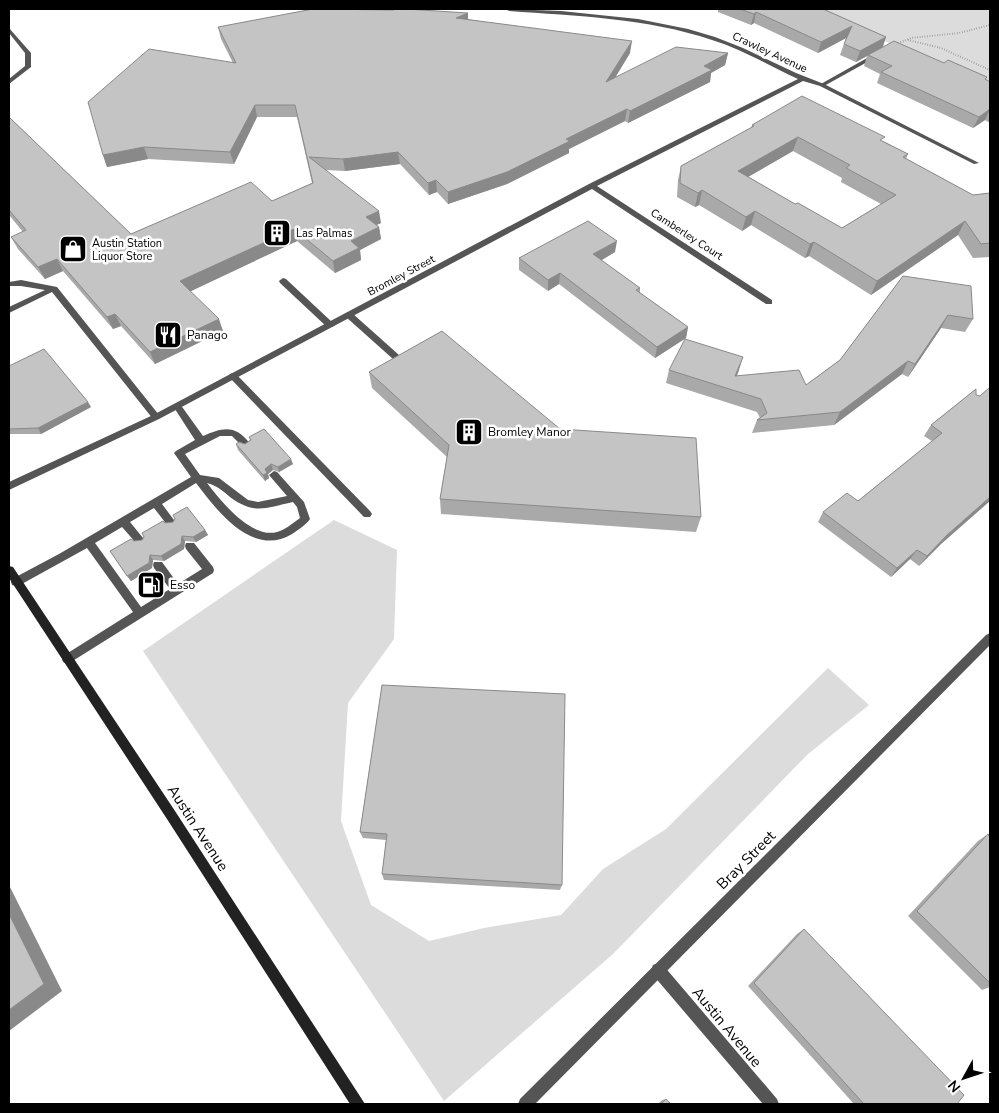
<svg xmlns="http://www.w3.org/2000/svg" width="999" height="1113" font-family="'Nunito Sans',sans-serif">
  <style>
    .green { fill: #dcdcdc }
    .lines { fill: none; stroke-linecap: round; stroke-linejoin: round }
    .path { stroke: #777; stroke-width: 2; stroke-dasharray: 0.5 2; stroke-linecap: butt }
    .lane { fill: #555; fill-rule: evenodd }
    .street { fill: #555; fill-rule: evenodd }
    .secondary { fill: #222; fill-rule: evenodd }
    .wall { fill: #a9a9a9; fill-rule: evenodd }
    .shaded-wall { fill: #898989 }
    .building { fill: #c4c4c4; stroke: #898989; fill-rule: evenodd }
    .labels { text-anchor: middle; stroke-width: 5; stroke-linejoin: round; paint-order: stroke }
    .far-street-label { font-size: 11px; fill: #000; stroke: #fff }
    .far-poi-label { font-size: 11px; fill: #000; stroke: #fff; text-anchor: start }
    .poi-label { font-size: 12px; fill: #000; stroke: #fff; text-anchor: start }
    .near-street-label { font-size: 15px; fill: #000; stroke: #fff }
  </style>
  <rect width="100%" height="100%" fill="#fff"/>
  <g class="green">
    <polygon points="821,9 990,9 990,83 891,44"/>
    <polygon points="334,520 397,550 394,639 348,703 341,821 371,905 429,941 484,928 561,915 603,869 666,829 828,668 869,705 808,754 613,954 444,1101 143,651"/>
  </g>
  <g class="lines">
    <g class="path">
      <polyline points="908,40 941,48 990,70"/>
      <polyline points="896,44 911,38 959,33 990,25"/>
    </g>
    <g class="lane">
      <polygon points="9,28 31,53 31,67 9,84 9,79 25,66 25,53 9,33"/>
      <polygon points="876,53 878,54 878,56 824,86 819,85"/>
      <polygon points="283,278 286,279 333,323 333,327 327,327 280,283 279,281"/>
      <polygon points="21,280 57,287 159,415 160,417 159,419 153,419 52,292 9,313 9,307 45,290 21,286 9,286 9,282"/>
      <polygon points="349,312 352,313 399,355 399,359 393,359 346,317 345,315"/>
      <polygon points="233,373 236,374 370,511 372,514 370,517 364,517 230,378 229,376 230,374"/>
      <path d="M177 403 180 404 203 436C223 427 236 424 251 445L246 448 243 447 232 436H220L185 454 200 475 219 478 248 500 258 502 287 496 269 475 274 471 277 472 304 502 310 519C306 525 298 530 292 534 253 558 217 511 196 483L162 504 174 520 176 523 174 526H168L154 508 130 522 143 538 145 541 143 544H137L122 527 95 543 141 607 170 589 154 568 153 565 154 562H162L178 584 202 569 186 549 185 546 186 543H194L213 567 214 570 213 573 71 662 67 664 63 662 62 659 63 656 133 612 87 548 20 585 16 586 12 585 11 582 12 579 59 554 191 477 174 453 176 451 195 440 173 406ZM207 483C216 485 223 491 230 497 254 515 265 508 293 502L297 507 300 518C293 523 285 530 277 532 251 539 221 501 207 483Z"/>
      <polygon points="658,963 663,965 777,1099 779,1104 763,1104 653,975 651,970 653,965"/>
    </g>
    <g class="street">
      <path d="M506 9 561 11 638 19 688 29 715 37 743 48 796 73 824 84 979 163 974 164 820 86 803 81 597 186 772 300V304H766L592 189 159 419 9 490V482L153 415 589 184 798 79C769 66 742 49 712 40 647 18 577 16 509 11Z"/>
      <polygon points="990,633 990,645 535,1104 518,1104 520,1099 986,635"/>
    </g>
    <polygon class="secondary" points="9,566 13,567 175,811 365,1104 350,1104 167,819 9,578"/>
  </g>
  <g class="wall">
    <polygon points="718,9 823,9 886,37 883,47 944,63 987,77 986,80 990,82 990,123 985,120 973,128 877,83 880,74 864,66 867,56 856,62 840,55 846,38 818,53 754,23 751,25 718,12"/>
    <polygon points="468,13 468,19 630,53 615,78 728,53 725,65 711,73 710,82 628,123 625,121 569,149 569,153 507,184 448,204 437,192 429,195 400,164 345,171 326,170 381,223 376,225 379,227 381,239 360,250 361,260 335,273 297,241 190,291 223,331 155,364 121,326 113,329 63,271 45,279 18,249 11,237 23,232 9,215 9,117 131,234 272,201 312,183 297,117 257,117 234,164 148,159 107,167 103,155 233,63 221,39 218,27"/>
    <path d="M752 125 883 141 908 154 906 159 973 195 990 193V257L973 258 958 235 871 295 809 256 805 258 751 225 742 231 699 205 695 207 677 197 678 180 681 166 751 128ZM793 151 842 178 841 182 881 204 842 228 795 204 748 177Z"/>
    <polygon points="615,252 601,260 640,288 640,293 688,327 686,338 655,358 559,284 548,291 519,270 519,258"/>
    <polygon points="903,276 973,319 965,332 941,328 908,377 902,374 834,425 752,433 757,420 760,418 757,412 666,383 669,370 739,370 737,376 806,385 840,360"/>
    <polygon points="9,366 91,407 41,434 9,434"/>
    <polygon points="369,372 560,429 701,517 696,532 441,514 440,499 447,457 372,388"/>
    <polygon points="976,389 940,545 919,566 910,559 891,577 818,522 823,512 858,501 932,441 924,436 931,425"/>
    <polygon points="249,437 293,464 279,472 273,470 268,474 269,478 265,481 238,450 236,444 245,444 250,440"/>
    <polygon points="165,523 205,530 208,535 196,542 185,541 184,549 164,561 153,560 152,568 131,581 110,551 134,541 142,540"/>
    <polygon points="382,685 562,885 560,890 384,880 382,874 386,840 363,838 360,832"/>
    <polygon points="988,834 990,837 990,987 982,990 908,916 978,841"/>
    <polygon points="804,929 957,1104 854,1104 748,986 797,934"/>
    <polygon points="666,1099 671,1104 658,1104 662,1100"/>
  </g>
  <g class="shaded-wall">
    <polygon points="756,12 754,23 751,25 754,14"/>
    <polygon points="468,13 468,24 456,18"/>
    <polygon points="852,26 848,37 818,53 821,42"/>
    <polygon points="886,37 882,48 868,55 867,56 856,62 860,51"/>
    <polygon points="632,41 630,53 605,94 606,82"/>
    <polygon points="728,53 725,65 711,73 710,82 628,123 630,111 704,66"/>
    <polygon points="255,105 257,117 234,164 230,152"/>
    <polygon points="627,109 625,121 569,149 569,153 507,184 448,204 448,192 566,139"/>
    <polygon points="990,109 985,120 973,128 979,117"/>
    <polygon points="798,137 793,151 734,185 738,171"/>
    <polygon points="144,147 148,159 107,167 103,155"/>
    <polygon points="398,152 400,164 345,171 343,159"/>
    <polygon points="436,180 437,192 429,195 428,183"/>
    <polygon points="702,190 699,205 695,207 698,193"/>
    <polygon points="379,211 381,223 368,229 366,217"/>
    <polygon points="755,211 751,225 742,231 746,217"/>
    <polygon points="965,221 958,235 871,295 877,281"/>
    <polygon points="379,227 381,239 360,250 361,260 335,273 333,261 351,241"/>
    <polygon points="294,229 297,241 185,294 180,281"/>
    <polygon points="617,241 615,252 592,266 593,254"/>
    <polygon points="814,242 809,256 805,258 810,244"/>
    <polygon points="57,259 63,271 45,279 38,267"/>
    <polygon points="560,273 559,284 548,291 548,280"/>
    <polygon points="115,314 121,326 113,329 107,317"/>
    <polygon points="948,315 941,328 908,377 915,364"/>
    <polygon points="219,319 223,331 155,364 150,352"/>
    <polygon points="688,327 686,338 655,358 657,347"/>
    <polygon points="743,357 739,370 731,389 735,376"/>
    <polygon points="908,361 902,374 834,425 840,412"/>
    <polygon points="88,402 91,407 41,434 38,428"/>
    <polygon points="291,459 293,464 279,472 278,467"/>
    <polygon points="271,464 273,470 268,474 269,478 265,481 263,475 265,469"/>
    <polygon points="990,497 990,501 940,545 919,566 927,556 947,535"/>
    <polygon points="205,530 208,535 196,542 193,537"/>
    <polygon points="182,536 185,541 184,549 164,561 161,556"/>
    <polygon points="917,550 910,559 891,577 897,568"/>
    <polygon points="150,555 153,560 152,568 131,581 127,576"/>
    <polygon points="9,885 62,991 9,1031"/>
  </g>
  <g class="building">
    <polygon points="313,9 394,10 395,9 406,9 468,13 456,18 632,41 606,82 676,47 728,53 704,66 712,70 630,111 627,109 566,139 570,141 507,172 448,192 436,180 428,183 398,152 343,159 309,157 379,211 366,217 379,227 351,241 359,248 333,261 294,229 180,281 219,319 150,352 115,314 107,317 57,259 38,267 11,237 26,230 9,210 9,117 131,234 251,182 272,201 313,183 295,105 255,105 230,152 144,147 103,155 88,102 149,49 236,63 218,27"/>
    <polygon points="740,9 823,9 886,37 860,51 844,44 852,26 821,42 756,12 754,14"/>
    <polygon points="894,41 944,63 948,60 987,77 985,79 990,82 990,109 979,117 881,72 892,66 868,55"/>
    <path d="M802 96 885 137 880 140 908 154 903 157 973 195 990 193V243L981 244 965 221 877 281 814 242 810 244 755 211 746 217 702 190 698 193 680 183 681 166 754 126 752 125ZM798 137 850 165 846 168 896 195 842 228 798 203 795 204 738 171Z"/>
    <polygon points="588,221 617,241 593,254 640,288 636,290 688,327 657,347 560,273 548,280 519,258"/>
    <polygon points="903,276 971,286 973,319 948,315 915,364 908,361 840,412 757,420 767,413 761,399 669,370 685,339 743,357 735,376 799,370 806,385 840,360"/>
    <polygon points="442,331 560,429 696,438 701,517 440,499 449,445 369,372"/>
    <polygon points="44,349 88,402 38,428 9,429 9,366"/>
    <polygon points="990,387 990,497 947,535 927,556 917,550 897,568 823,512 847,493 858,501 942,433 931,425 976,389 976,395 980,396"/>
    <polygon points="264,429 291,459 278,467 271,464 265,469 267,473 263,475 236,444 239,442 245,444 251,440 249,437"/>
    <polygon points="187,507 205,530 193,537 182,536 181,544 161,556 150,555 149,563 127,576 110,551 131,539 134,541 142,540 144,537 142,533 163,521 165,523 173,522 175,519 173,515"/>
    <polygon points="382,685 565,694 562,885 382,874 387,834 360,832"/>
    <polygon points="988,834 990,837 990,983 917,911"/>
    <polygon points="9,914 44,984 9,1010"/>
    <polygon points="804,929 964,1095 957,1104 864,1104 754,983"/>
    <polygon points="666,1099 671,1104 661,1104"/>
  </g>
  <defs>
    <g id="building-square" transform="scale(1.4375)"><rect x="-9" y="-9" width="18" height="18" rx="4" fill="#000" stroke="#fff"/><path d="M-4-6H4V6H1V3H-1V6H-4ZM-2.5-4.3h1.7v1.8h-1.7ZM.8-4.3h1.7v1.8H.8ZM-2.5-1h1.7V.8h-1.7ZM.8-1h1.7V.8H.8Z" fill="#fff"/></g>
    <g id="shop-square" transform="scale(1.4375)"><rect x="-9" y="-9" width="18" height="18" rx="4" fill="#000" stroke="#fff"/><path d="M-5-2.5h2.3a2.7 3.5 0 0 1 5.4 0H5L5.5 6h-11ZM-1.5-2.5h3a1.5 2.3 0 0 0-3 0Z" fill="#fff"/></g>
    <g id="restaurant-square" transform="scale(1.4375)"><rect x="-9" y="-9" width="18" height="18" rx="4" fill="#000" stroke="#fff"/><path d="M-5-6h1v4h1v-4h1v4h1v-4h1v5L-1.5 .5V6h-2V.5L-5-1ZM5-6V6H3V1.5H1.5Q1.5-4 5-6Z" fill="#fff"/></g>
    <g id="fuel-square" transform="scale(1.4375)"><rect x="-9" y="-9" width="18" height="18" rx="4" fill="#000" stroke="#fff"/><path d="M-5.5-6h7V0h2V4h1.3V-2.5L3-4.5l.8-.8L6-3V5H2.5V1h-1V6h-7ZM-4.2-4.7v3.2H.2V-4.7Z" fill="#fff"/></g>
  </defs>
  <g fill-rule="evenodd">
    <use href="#building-square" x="277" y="233"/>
    <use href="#shop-square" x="73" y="249"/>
    <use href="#restaurant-square" x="168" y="335"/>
    <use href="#building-square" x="469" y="432"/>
    <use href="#fuel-square" x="151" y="585"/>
  </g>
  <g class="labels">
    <g class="far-street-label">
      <text transform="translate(770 52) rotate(25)" y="4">Crawley Avenue</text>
      <text transform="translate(687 234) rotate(33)" y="4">Camberley Court</text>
      <text transform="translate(401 275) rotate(-28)" y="4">Bromley Street</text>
    </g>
    <g class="far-poi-label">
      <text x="296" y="237">Las Palmas</text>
      <text x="92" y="247">Austin Station<tspan x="92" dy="13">Liquor Store</tspan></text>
    </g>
    <g class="poi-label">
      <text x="187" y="339">Panago</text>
      <text x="488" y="436">Bromley Manor</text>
      <text x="170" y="589">Esso</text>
    </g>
    <g class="near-street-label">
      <text transform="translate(198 828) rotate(57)" y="5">Austin Avenue</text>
      <text transform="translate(746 860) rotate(-45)" y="5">Bray Street</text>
      <text transform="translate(727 1027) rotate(50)" y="5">Austin Avenue</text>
    </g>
  </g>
  <rect width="999" height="1113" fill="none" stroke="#000000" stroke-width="20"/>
  <g transform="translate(964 1078) rotate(230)" stroke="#ffffff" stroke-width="4" paint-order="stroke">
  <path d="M0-4L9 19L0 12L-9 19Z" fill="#000000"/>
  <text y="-8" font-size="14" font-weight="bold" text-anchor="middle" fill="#000000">N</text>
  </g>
</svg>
